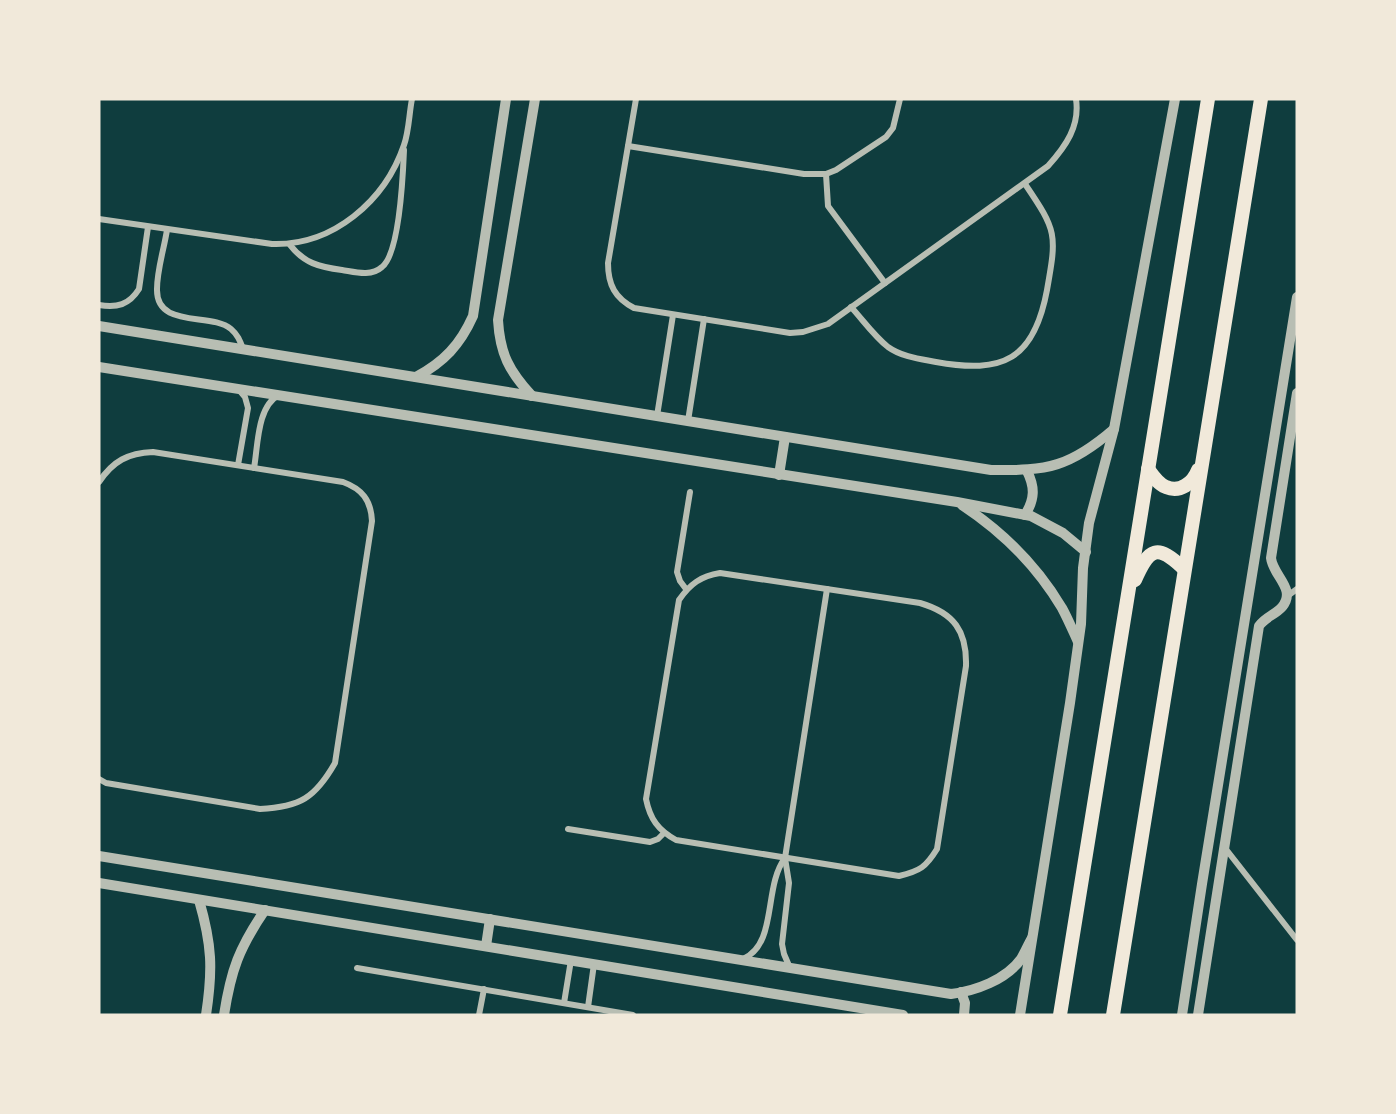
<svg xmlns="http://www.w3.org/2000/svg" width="1396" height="1114" font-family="Commissioner,sans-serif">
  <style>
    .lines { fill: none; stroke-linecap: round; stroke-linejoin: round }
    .minor { stroke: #b8beb3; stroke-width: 6 }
    .tertiary { stroke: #b8beb3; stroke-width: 10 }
    .primary { stroke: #f1e9da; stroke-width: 14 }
  </style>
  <rect width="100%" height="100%" fill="#0f3d3e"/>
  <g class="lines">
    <g class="minor">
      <path d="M636 99 608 263C608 285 615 298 634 308L790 333 803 332 828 324 1048 166C1066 146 1080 126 1076 99"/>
      <polyline points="628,146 804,174 826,174 836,170 886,137 893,128 900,99"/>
      <polyline points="826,174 828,206 885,283"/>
      <path d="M99 219 272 244C333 246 385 201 404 145 409 131 409 114 412 99"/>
      <path d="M167 230C164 249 157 270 157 289 156 329 211 312 231 329 238 335 240 341 243 349"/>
      <path d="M290 245C304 263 319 267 342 270 355 272 371 277 382 267 400 253 403 174 404 150"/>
      <path d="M99 305C117 308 129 305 139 289L148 227"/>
      <path d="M851 307C863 320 874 336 888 347 902 357 920 359 936 362 1003 374 1034 360 1047 290 1057 234 1057 231 1025 184"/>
      <polyline points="657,416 673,315"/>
      <polyline points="688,421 704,319"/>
      <polyline points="238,465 248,408 245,397 240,391"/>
      <path d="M254 468C258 446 257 406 279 395"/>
      <path d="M99 482C113 461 128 453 153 452L343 482C362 489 371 500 372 521L335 763C315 798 300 807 260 809L106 783 99 779"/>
      <path d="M720 573 920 603C954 613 967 631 966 666L937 849C926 867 920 871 899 876L676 840C658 830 650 819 646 799L679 600C690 584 701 576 720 573Z"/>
      <polyline points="686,589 680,581 677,572 690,492"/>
      <polyline points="1286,597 1297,589"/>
      <polyline points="568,829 650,842 658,839 664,833"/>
      <polyline points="1225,848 1297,940"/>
      <polyline points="785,858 789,883 782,944 784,954 790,968"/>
      <path d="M743 959C778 944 763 887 785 858L827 589"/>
      <polyline points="357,968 633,1015"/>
      <polyline points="564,1003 571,960"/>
      <polyline points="588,1007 594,964"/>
      <polyline points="479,1015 484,989"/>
    </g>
    <g class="tertiary">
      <path d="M99 326 991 470C1048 471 1070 467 1114 429"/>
      <polyline points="99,367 957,502 1031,516 1063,533 1086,552"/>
      <path d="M416 377C444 362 460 345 473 316L506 99"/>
      <path d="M532 396C509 371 500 354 498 320L535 99"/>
      <polyline points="779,475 785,437"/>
      <path d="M962 505C1003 532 1037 566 1062 608 1068 619 1073 631 1078 642"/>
      <path d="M1025 515C1035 499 1035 487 1027 471"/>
      <path d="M99 856 951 994C975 991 1006 980 1021 959 1025 952 1028 945 1032 938"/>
      <polyline points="99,883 903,1015"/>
      <path d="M199 900C212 945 213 969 206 1015"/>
      <polyline points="486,946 490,919"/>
      <polyline points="961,992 965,1003 964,1015"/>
      <path d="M224 1015C231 970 239 948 265 910"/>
      <polyline points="1020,1015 1070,703 1081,624 1083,568 1089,523 1114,429 1175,99"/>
      <polyline points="1182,1015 1202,884 1297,297"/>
      <path d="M1198 1015 1259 626C1265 617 1275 615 1282 607 1297 589 1273 576 1271 558L1297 393"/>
    </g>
    <g class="primary">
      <path d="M1148 469C1153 476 1158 484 1166 487 1180 493 1193 483 1198 470"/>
      <path d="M1135 580C1149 548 1157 543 1184 569"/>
      <polyline points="1060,1015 1208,99"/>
      <polyline points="1113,1015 1261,99"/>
    </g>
  </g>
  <rect width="1396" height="1114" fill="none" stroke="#f1e9da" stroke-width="201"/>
</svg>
